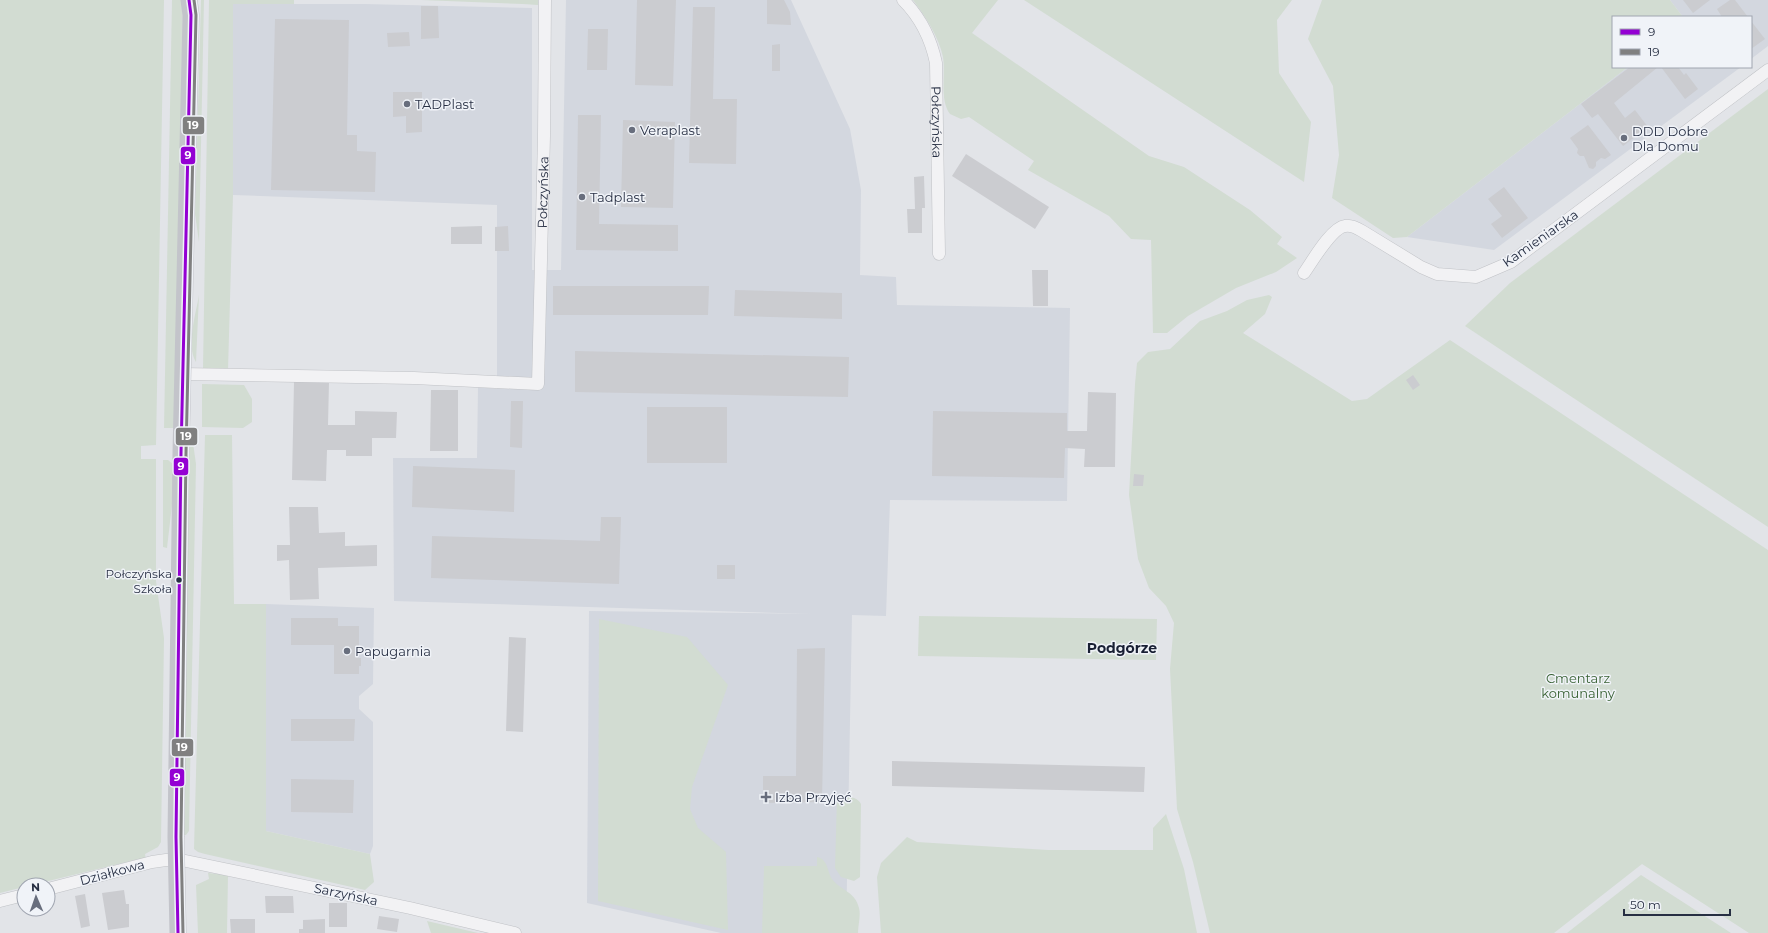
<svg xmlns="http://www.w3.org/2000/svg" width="1768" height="933" font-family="Montserrat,sans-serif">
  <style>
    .built { fill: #d3d7df }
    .green { fill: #d2dcd2 }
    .building { fill: #cbccd0 }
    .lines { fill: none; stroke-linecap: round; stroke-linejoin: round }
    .street-casing { stroke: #c0c2c6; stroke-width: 13 }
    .street { stroke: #f2f2f4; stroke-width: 12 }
    .secondary { stroke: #c3c4ca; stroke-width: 17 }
    .bus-1-casing { stroke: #f0f3f8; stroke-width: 6 }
    .bus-2-casing { stroke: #f0f3f8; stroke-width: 6 }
    .bus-1 { stroke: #9400d3; stroke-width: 3 }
    .bus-2 { stroke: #808080; stroke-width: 3 }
    .poi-dot { fill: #686e7d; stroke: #f0f3f8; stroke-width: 1.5 }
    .bus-dot { fill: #272f43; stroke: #f0f3f8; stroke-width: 1.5 }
    .labels { text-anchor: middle; stroke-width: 3; stroke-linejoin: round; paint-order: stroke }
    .bus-label { font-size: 12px; fill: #272f43; stroke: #f0f3f8; text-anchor: end }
    .poi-label { font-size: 13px; fill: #272f43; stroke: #f0f3f8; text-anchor: start }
    .street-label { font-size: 13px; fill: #272f43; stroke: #f0f3f8 }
    .park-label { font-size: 13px; fill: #386133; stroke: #f0f3f8 }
    .neighbourhood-label { font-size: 14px; font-weight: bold; fill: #192034; stroke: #f0f3f8 }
    .line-badge { stroke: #f0f3f8; stroke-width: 1.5 }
    .badge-label { font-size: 11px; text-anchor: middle; font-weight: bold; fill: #fff }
  </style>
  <rect width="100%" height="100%" fill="#e2e4e8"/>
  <g class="built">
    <polygon points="566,0 791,0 850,129 861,190 860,275 896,277 897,305 1070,308 1067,501 890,500 886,616 852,615 846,933 721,933 587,903 589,611 812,614 394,601 393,458 477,458 478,387 497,389 497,205 233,195 233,4 365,4 532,8 532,270 561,270"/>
    <polygon points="1670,0 1768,0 1768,46 1751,59 1751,17 1683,17"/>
    <polygon points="1628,67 1741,67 1494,250 1407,237"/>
    <polygon points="266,604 374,608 373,684 359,696 359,709 373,722 373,846 370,854 266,831"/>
  </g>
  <g class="green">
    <polygon points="0,0 164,0 156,445 141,446 141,459 156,459 156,581 164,638 161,842 158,847 145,854 146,859 139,859 32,885 24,885 24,887 0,893"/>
    <polygon points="172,0 183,0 175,428 164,428"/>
    <polygon points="201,0 204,0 199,242 195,214"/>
    <polygon points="209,0 294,0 294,4 233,4 233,195 228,370 203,369"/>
    <polygon points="421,0 538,0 538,5 523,4"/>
    <path d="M913 0H998L972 33 1149 156 1184 167 1250 210 1282 237 1277 244 1297 258 1276 272 1236 288 1188 316 1167 333H1153L1151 240 1131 239 1109 216 1028 170 1034 161 969 117 961 119 950 114C939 99 946 75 943 57 939 37 925 16 913 0Z"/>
    <polygon points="1024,0 1292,0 1277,20 1279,73 1311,122 1304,182"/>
    <polygon points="1322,0 1670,0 1683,17 1613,17 1613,67 1628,67 1407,237 1393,238 1332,198 1339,155 1333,86 1308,39"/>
    <polygon points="1768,89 1768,527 1465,326 1510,283"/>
    <path d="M199 295 196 362C186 346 196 313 199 295Z"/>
    <polygon points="1269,295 1272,297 1265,314 1243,333 1352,401 1367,399 1450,340 1768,550 1768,933 1749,933 1642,864 1554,933 1210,933 1193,862 1177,809 1170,669 1174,623 1166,606 1149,588 1138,559 1129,495 1135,384 1137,363 1148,352 1170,349 1200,321 1227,311 1247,300"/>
    <polygon points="202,384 244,385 252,399 252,422 243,428 202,427"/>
    <polygon points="205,435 232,435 234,604 266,604 266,831 370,854 374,882 365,890 205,854 198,852 194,849"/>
    <polygon points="190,436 192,436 196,464 189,831 186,835 183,835"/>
    <polygon points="163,460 168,460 174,465 174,488 167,548 163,547"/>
    <polygon points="919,616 1157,619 1156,660 918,656"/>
    <polygon points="599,619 687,637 728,685 692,787 690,809 698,828 726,852 728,930 598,901"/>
    <path d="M837 797C846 797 856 795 861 804L860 877 854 881 841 877 835 868Z"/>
    <polygon points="1166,814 1184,869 1197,933 881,933 877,877 881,863 907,837 917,842 1048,850 1153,850 1153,828"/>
    <path d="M817 857C828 859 827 871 832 879 841 891 855 891 859 908 861 915 858 925 858 933H762L764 866H817Z"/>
    <polygon points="208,873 228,875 227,933 198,933 196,885 209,879"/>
    <polygon points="1641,875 1731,933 1567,933"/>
    <polygon points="427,921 478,933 431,933"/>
  </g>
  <g class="building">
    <polygon points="637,0 676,0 673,86 635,85"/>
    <polygon points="767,0 784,0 790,12 791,25 767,24"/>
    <polygon points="1683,0 1710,0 1693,13"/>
    <polygon points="1730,0 1735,0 1748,17 1722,17 1717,9"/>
    <polygon points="421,6 438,6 439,38 421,39"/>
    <polygon points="693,7 715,7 713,99 737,99 736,164 689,163"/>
    <polygon points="275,19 349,20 347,135 357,135 357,151 376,152 375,192 271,190"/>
    <polygon points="1751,21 1765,39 1751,49"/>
    <polygon points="588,29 608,29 607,70 587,70"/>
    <polygon points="409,32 410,46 388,47 387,33"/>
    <polygon points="780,44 780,71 772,71 772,45"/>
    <polygon points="1630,67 1658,67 1614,103 1625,118 1635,110 1648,127 1623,146 1598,114 1592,118 1581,104"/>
    <polygon points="1661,67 1678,67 1684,75 1686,73 1698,89 1685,99"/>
    <polygon points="393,92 422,92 422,132 406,133 406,116 393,117"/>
    <polygon points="578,115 601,115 599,224 678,225 678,251 576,250"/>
    <polygon points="623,120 675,122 673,208 621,207"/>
    <polygon points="1588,125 1611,155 1605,159 1601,158 1596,162 1596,166 1593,169 1589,168 1584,156 1580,156 1577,153 1578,149 1570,138"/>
    <polygon points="966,154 1049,207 1035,229 952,176"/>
    <polygon points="924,176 925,208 922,208 922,233 908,233 907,209 915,209 914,177"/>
    <polygon points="1504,187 1528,218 1502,238 1491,224 1502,216 1488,199"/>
    <polygon points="482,226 482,244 451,244 451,227"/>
    <polygon points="508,226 509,251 495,251 495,227"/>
    <polygon points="1032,270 1048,270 1048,306 1033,306"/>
    <polygon points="553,286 709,286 708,315 553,315"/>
    <polygon points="735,290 842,293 842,319 734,316"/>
    <polygon points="575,351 849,357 848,397 575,392"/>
    <polygon points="1413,375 1420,385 1413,390 1406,380"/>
    <polygon points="294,382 329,382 328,425 355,425 355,411 397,412 396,438 372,438 372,456 346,456 346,450 327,450 326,481 292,480"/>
    <polygon points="431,390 458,390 458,451 430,451"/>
    <polygon points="1088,392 1116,393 1115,467 1084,467 1085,449 1065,448 1064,478 932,476 933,411 1067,413 1067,431 1087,431"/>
    <polygon points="511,401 523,401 522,448 510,447"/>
    <rect x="647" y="407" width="80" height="56"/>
    <polygon points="413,466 515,470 514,512 412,507"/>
    <polygon points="1134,474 1144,475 1143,486 1133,486"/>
    <polygon points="289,507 318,507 319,533 345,532 345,546 377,545 377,566 318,568 319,599 290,600 289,560 277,561 277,545 290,545"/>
    <polygon points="601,517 621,517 619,584 431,578 432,536 600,541"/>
    <rect x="717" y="565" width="18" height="14"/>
    <polygon points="291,618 338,618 338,626 359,626 359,658 361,658 361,666 359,666 359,674 334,674 334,645 291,645"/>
    <polygon points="509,637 526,638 523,732 506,731"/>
    <polygon points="825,648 822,802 763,803 763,776 796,776 797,649"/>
    <polygon points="291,719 355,719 354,741 291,741"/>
    <polygon points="892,761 1145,767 1144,792 892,786"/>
    <polygon points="291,779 354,780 353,813 291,812"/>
    <polygon points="124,890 126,904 129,904 129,927 108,930 102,893"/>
    <polygon points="85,894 90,926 81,928 75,896"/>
    <polygon points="265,896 293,896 294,913 266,913"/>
    <rect x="329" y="903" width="18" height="24"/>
    <polygon points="379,916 399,919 397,932 377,929"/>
    <polygon points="230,919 255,919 255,933 231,933"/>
    <polygon points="325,919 325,933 299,933 299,929 303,929 303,920"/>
  </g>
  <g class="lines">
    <g class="street-casing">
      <g id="street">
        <path id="s1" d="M903 0C920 17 931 39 936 63L939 254"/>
        <path d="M1304 273C1312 262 1331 228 1345 226 1351 225 1357 228 1362 231L1421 267 1437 274 1476 277 1511 262 1768 70"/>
        <path id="s2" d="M183 374 414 378 538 384 544 136 545 0"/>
        <polyline points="48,889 152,862 166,860 181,860 410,908 515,933"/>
        <polyline points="0,901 24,895"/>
      </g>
    </g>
    <use href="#street" class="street"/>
    <polyline class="secondary" points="178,933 176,837 181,453 191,15 189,0"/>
    <g class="bus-1-casing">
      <polyline id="bus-1" points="178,933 176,837 181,453 191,15 189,0"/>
    </g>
    <g class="bus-2-casing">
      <polyline id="bus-2" points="183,933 181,837 186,453 196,15 194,0"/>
    </g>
    <use href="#bus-1" class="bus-1"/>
    <use href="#bus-2" class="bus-2"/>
  </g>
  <g class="poi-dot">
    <circle cx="407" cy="104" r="4"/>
    <circle cx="632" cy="130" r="4"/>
    <circle cx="1624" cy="138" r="4"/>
    <circle cx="582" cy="197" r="4"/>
    <circle cx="347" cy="651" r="4"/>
    <path d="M764 791h4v4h4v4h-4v4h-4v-4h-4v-4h4z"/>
  </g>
  <circle class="bus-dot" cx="179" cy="580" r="3.5"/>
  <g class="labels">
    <g class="bus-label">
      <text x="172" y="578">Połczyńska<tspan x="172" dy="15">Szkoła</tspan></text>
    </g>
    <g class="poi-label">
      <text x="415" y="109">TADPlast</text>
      <text x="640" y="135">Veraplast</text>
      <text x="1632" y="136">DDD Dobre<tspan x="1632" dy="15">Dla Domu</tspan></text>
      <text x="590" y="202">Tadplast</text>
      <text x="355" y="656">Papugarnia</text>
      <text x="775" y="802">Izba Przyjęć</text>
    </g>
    <g class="street-label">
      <text dy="5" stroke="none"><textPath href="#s1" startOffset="131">Połczyńska</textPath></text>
      <text dy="5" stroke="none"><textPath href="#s2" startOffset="547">Połczyńska</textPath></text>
      <text transform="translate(1540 238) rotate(-35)" y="5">Kamieniarska</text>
      <text transform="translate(112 872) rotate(-15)" y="5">Działkowa</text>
      <text transform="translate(346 894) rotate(12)" y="5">Sarzyńska</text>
    </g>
    <g class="park-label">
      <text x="1578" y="683">Cmentarz<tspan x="1578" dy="15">komunalny</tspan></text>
    </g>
    <g class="neighbourhood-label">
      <text x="1122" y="653">Podgórze</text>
    </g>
  </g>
  <g class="line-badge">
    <rect x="182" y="116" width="23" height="19" rx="4" fill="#808080"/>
    <rect x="180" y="146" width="16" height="19" rx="4" fill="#9400d3"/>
    <rect x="175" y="427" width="23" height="19" rx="4" fill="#808080"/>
    <rect x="173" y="457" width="16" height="19" rx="4" fill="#9400d3"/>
    <rect x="171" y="738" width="23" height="19" rx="4" fill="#808080"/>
    <rect x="169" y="768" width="16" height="19" rx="4" fill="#9400d3"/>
  </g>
  <g class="badge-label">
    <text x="193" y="129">19</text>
    <text x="188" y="159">9</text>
    <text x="186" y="440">19</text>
    <text x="181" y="470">9</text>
    <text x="182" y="751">19</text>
    <text x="177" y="781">9</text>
  </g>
  <rect x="1612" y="16" width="140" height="52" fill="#f0f3f8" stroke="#a0a5b0"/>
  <rect x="1620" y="29" width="20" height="6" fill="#9400d3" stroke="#a0a5b0"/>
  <text x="1648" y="36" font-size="12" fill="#272f43">9</text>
  <rect x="1620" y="49" width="20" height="6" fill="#808080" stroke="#a0a5b0"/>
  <text x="1648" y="56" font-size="12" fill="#272f43">19</text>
  <g transform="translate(36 897) rotate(358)"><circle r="19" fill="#f0f3f8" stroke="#a0a5b0"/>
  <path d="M0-3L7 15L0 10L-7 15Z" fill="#686e7d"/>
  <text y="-6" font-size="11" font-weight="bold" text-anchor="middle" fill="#272f43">N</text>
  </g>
  <path d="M1624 909v6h106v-6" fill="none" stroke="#272f43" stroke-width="2"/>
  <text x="1630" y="909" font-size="12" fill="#272f43" stroke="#f0f3f8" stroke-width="3" paint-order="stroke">50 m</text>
</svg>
